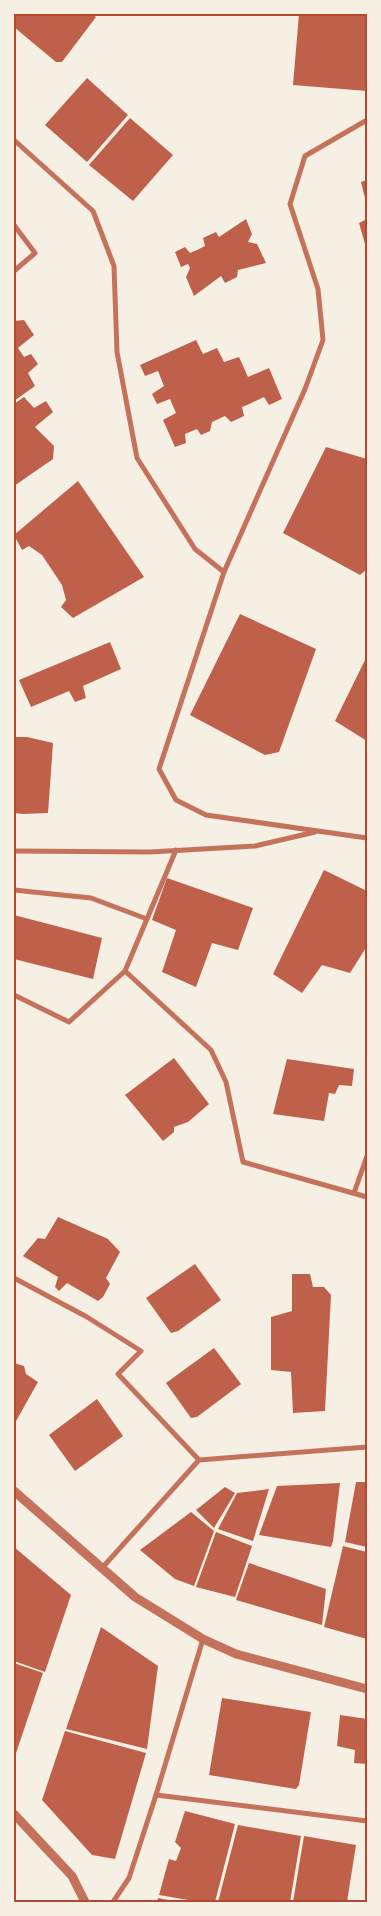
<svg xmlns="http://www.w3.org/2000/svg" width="381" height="1916" font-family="'Roboto Condensed',sans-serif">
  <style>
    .building { fill: #bf614a }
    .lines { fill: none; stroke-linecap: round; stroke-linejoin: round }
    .minor { stroke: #c5725c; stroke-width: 5 }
    .tertiary { stroke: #c5725c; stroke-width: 9 }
    .neatline { fill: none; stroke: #b5482f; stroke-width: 2 }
  </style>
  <rect width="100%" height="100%" fill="#f6efe4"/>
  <g class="building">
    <polygon points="14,14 92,14 96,17 62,62 56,62 14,27"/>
    <polygon points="299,14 367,15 367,91 293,85"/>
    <polygon points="87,78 128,115 87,162 45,125"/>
    <polygon points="130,118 173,155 133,201 89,165"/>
    <polygon points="367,180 367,206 361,182"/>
    <polygon points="246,219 252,234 248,242 257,244 266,263 238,270 237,277 225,283 221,276 194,296 186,277 190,268 188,264 181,267 175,252 185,247 190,253 197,250 205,246 203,238 216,232 219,237"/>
    <polygon points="367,219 367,251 359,223"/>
    <polygon points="24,320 34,335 18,348 24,357 31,354 38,364 28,373 35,386 14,401 14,321"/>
    <polygon points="196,340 203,354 217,348 224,362 239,357 248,377 269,368 282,399 269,405 264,397 247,405 242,407 244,416 231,422 225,416 212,422 210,431 201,435 197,429 185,434 186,443 175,447 163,420 176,413 170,399 157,404 152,394 164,386 158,371 145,376 140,365"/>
    <polygon points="24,397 34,408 46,401 53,412 35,427 54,446 53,459 14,486 14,404"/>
    <polygon points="326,447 367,459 367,569 360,575 283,533"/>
    <polygon points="78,481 144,577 73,618 61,607 66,600 62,585 42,555 29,546 22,550 14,535"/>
    <polygon points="240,614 316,649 279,752 265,755 190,715"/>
    <polygon points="110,642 121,669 83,686 86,698 75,702 69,691 31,707 19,680"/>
    <polygon points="367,656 367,741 335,721"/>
    <polygon points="14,737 27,737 53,743 48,813 23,814 14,813"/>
    <polygon points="324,870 367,891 367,946 350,973 322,965 302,993 273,974"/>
    <polygon points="167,878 253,908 238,950 212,943 196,987 162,972 176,930 152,920"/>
    <polygon points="14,915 102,938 93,979 14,959"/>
    <polygon points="174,1058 209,1104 188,1122 174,1127 174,1132 163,1141 125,1095"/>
    <polygon points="287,1059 354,1069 352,1086 339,1085 335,1094 329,1093 324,1121 273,1114"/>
    <polygon points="58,1217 108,1239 120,1252 106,1278 110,1284 103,1297 98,1301 67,1283 59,1291 55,1287 58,1277 23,1256 38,1238 45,1239"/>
    <polygon points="195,1264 221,1300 178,1331 171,1333 146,1298"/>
    <polygon points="292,1274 310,1274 313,1287 324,1287 331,1295 325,1411 293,1413 291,1372 271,1370 271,1317 292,1311"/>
    <polygon points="214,1348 241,1384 197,1417 191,1418 166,1383"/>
    <polygon points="14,1363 24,1366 26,1374 38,1382 15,1423 14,1422"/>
    <polygon points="97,1399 123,1436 75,1471 49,1435"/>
    <polygon points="356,1482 367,1482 367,1547 345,1542"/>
    <polygon points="340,1483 333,1541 331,1547 259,1535 277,1486"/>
    <polygon points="225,1487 235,1493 214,1528 196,1510"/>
    <polygon points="269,1489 253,1541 218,1529 237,1493"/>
    <polygon points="191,1512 214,1531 194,1586 175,1579 140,1550"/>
    <polygon points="216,1532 252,1546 235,1597 196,1587"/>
    <polygon points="343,1546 367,1552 367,1639 324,1627"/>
    <polygon points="14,1547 71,1595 45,1672 14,1661"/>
    <polygon points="249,1563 326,1589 322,1625 236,1600"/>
    <polygon points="101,1627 158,1666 147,1749 66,1729"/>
    <polygon points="14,1663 43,1673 14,1759"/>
    <polygon points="222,1698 311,1712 299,1785 296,1789 209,1775"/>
    <polygon points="340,1715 367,1719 367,1764 354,1763 355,1750 337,1746"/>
    <polygon points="65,1731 146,1753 115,1859 92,1855 42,1800"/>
    <polygon points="185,1811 235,1824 215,1902 200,1902 159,1895 169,1859 176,1861 181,1848 175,1842"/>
    <polygon points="238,1825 301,1836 290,1902 218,1902"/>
    <polygon points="304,1836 356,1845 347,1902 293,1902"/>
    <polygon points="158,1898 174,1901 174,1902 157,1902"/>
  </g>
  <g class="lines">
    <g class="minor">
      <polyline points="367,120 305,156 290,204 318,289 323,340 305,389 224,572 159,769 176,800 206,815 367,838"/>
      <polyline points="14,140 93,211 114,266 117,352 137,458 195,549 224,572"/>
      <polyline points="14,225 35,253 14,271"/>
      <polyline points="14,851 150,852 255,846 315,832"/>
      <polyline points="14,890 91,898 147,919"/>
      <polyline points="125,971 211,1050 226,1082 243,1162 367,1197"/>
      <polyline points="14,995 69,1022 125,971 176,850"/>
      <polyline points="354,1193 367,1156"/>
      <polyline points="14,1278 87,1317 141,1351 118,1374 199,1460"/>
      <polyline points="102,1568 199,1460 367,1447"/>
      <polyline points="156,1795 367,1821"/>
      <polyline points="113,1902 129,1878 156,1795 203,1639"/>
    </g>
    <g class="tertiary">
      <polyline points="14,1491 135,1597 203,1639 236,1654 367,1689"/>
      <polyline points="14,1814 72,1876 85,1902"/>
    </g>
  </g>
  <rect width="381" height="1916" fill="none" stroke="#f6efe4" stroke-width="30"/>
  <rect x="15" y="15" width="351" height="1886" class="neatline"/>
</svg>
